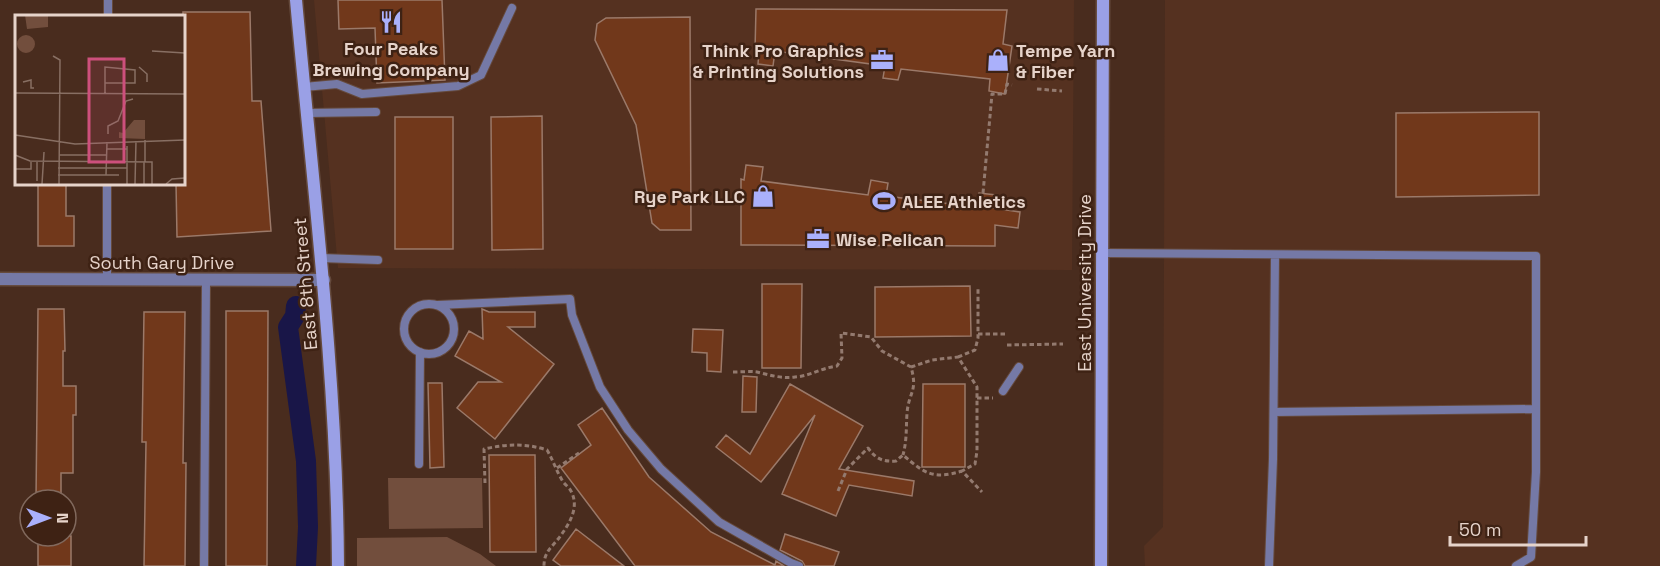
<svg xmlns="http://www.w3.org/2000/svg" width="1660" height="566" viewBox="0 0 1660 566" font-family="'Space Grotesk',sans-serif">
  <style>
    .built { fill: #553120 }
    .green { fill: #724e3d }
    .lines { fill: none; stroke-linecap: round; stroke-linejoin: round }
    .canal { stroke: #191648; stroke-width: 20 }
    .building { fill: #71381b; stroke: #9b7969; stroke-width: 1.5 }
    .lane-casing { stroke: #654a3d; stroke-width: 10 }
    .street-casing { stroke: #654a3d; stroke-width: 15 }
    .secondary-casing { stroke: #654a3d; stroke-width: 15 }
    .path { stroke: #937a6f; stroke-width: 3; stroke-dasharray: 4.5 3; stroke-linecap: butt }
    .lane { stroke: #7579a6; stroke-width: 8 }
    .street { stroke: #7579a6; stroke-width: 12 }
    .secondary { stroke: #9aa0e6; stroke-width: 12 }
    .labels { text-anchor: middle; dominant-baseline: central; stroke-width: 5; stroke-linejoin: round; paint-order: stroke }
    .poi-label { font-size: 18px; font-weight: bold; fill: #e6d3ca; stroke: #3e2214; text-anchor: start }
    .street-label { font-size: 18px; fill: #e6d3ca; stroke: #3e2214 }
    .inset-road { fill: none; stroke: #886f63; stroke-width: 1.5 }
    .view { fill: #cd507c; fill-opacity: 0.15; stroke: #cd507c; stroke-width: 3 }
    .inset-edge { fill: none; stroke: #e6d3ca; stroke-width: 3 }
  </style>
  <rect width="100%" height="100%" fill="#492c1e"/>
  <path class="built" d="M314,0H1074L1072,270L338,268Z
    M1165,0H1660V566H1145L1144,546L1163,527Z"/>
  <path class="green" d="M388,478H482L483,528L389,529Z
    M447,537L480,554L496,566H357V538Z"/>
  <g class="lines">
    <path class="canal" d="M296,306L295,316L288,327L306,461L308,527L306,566"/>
  </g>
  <path class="building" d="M338,0H442L445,80L377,83L375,28L339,29Z
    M756,9L1007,10L1003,44L1012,46L1005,94L989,91L990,79L901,69L898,80L883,78L885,66L775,51L773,66L758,64L759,51L755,50Z
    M183,12H250L252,101H261L271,231L177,237L176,183H183Z
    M690,17L691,230H660L652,223L636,125L595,40L597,24L606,18Z
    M1539,112V195L1396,197V113Z
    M542,116L543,249L492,250L491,117Z
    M395,117H453V249H395Z
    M746,165L763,167L761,181L868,195L871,180L888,183L886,196L976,207L979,193L996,195L993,208L1020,212L1018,228L995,225V246L741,245V179L744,180Z
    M38,183H66V216H74V246H38Z
    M762,284H802L801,368H762Z
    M970,286L971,336L875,337V287Z
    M38,309H64L65,351H63V386H76V415H73V473H61V500H36Z
    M482,309L489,312H535V327H508L554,364L495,439L457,408L478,382H501L455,356L469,331L483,339Z
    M226,311H268L267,566H226Z
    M144,312H185L183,463H186L185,566H144L146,442H142Z
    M693,329L723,330L721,372L707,371V353L692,352Z
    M743,376L757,377L756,412H742Z
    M428,383H442L444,467L430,468Z
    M790,384L863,426L839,469L914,481L912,496L849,485L836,516L782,494L815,415L761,482L716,447L726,435L750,454Z
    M923,384H965V467H922Z
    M602,408L649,477L711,532L775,565L776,561L784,566H635L561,468L591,445L578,425Z
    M489,455H535L536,552H490Z
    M576,529L624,566H561L553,560Z
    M785,534L839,552L834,566H805L802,561L780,550Z
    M38,536H71V566H38Z"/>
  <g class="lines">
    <g class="lane-casing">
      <path id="lane" d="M108,16V0
        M304,87L337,84L362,94L458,86L481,75L512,8
        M306,113L376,112
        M1102,253L1536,256V472L1531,557L1516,566
        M321,258L378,260
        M107,280V183
        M404 329a25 25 0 1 1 50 0a25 25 0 1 1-50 0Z
        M438,305L570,299L572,315L600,387L628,430L661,469L719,522L791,563L799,566
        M1003,391L1019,367
        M1274,412L1536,409
        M419,464L420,352
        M204,566L206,280
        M1269,566L1273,459L1275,255"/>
    </g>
    <g class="street-casing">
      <path id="street" d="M0,279L324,280"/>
    </g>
    <g class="secondary-casing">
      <path id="secondary" d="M296,0C313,188 337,376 338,566
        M1101,566L1103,0"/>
    </g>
    <path class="path" d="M1037,89L1062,91
      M983,193L992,94H1005L1007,84L1012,85
      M978,334H1007
      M1007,345L1063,344
      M958,357L975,350L978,338V289
      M911,367L932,360L958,357L977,387V451L975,464L962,471
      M733,372C741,372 750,371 757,372C770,375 782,379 795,377C810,376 821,368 837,366L842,358L841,333L871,337L882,351L911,367C918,392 909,391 907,413C906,428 907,440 903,455
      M977,398H993
      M557,468L579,453
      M485,483L484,449C507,444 525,443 547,450C553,460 556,470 562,480C564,484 569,487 571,491C580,508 569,524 559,538C551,548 544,552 544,566
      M838,491L847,469L868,448C876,459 883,462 896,461L903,455C924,473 933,480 962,471L982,492"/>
    <use href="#lane" class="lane"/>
    <use href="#street" class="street"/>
    <use href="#secondary" class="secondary"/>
  </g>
  <defs>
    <g id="restaurant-bare" transform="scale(1.8)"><path d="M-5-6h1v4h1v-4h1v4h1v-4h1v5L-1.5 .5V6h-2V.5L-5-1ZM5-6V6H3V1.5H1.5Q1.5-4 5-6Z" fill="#aab0fb" stroke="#3e2214" stroke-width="2.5" paint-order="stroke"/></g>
    <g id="office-bare" transform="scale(1.8)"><path d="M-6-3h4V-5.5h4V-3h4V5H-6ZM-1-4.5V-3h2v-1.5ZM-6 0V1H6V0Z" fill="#aab0fb" stroke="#3e2214" stroke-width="2.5" paint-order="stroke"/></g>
    <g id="shop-bare" transform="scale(1.8)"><path d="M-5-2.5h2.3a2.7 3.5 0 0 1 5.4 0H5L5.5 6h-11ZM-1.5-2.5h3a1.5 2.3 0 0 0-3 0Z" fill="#aab0fb" stroke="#3e2214" stroke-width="2.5" paint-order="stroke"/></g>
    <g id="stadium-bare" transform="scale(1.8)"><path d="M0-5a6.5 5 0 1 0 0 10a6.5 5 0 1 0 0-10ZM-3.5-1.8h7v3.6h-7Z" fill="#aab0fb" stroke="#3e2214" stroke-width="2.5" paint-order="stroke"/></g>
  </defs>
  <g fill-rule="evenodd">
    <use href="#restaurant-bare" x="391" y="22"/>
    <use href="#office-bare" x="882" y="60"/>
    <use href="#shop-bare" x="998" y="60"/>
    <use href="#shop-bare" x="763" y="196"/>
    <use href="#stadium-bare" x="884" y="201"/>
    <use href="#office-bare" x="818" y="239"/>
  </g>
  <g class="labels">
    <g class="poi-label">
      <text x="391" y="48" text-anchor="middle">Four Peaks<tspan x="391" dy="21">Brewing Company</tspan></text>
      <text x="864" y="50" text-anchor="end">Think Pro Graphics<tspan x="864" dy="21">&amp; Printing Solutions</tspan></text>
      <text x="1016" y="50">Tempe Yarn<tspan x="1016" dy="21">&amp; Fiber</tspan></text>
      <text x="745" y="196" text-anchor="end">Rye Park LLC</text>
      <text x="902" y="201">ALEE Athletics</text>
      <text x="836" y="239">Wise Pelican</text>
    </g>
    <g class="street-label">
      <text x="162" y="262">South Gary Drive</text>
      <text transform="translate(1084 283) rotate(-90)">East University Drive</text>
      <text transform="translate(305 284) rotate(-95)">East 8th Street</text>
    </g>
  </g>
  <g transform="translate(15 15)">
    <rect width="170" height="170" fill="#492c1e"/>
    <path d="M10,0H33V12L12,14ZM2 29a9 9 0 1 1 18 0a9 9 0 1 1-18 0ZM119,105H130V124L104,123V117L108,118Z" fill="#724e3d"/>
    <path class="inset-road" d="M137,36L170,38M38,41L45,45L44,169M124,52L132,59V67M8,67L16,65V73H19M0,78L170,79M90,78V52L120,55V68H90M93,119V111L103,106L111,86L118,84M0,120L60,129L170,125M130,125V147M112,131V169M92,134H112M0,140L15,146L137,147V169M44,140H92M43,153H112M0,154H16V146M43,160H104M91,160L92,127M22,166V146M27,169L29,137M120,169L121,126M129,169V147M151,169L157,164L170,163"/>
    <path class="view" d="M74,44H109V147H74Z"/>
    <rect width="170" height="170" class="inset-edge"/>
  </g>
  <g transform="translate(48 518) rotate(90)"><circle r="28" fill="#3e2214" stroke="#81695d" stroke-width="1.5"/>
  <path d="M0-4.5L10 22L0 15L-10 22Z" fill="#aab0fb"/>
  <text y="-9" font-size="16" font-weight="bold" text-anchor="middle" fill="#e6d3ca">N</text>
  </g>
  <path d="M1450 536v9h136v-9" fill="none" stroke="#e6d3ca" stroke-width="3"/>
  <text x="1459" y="536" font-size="18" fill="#e6d3ca" stroke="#3e2214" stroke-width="4.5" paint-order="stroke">50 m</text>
</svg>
